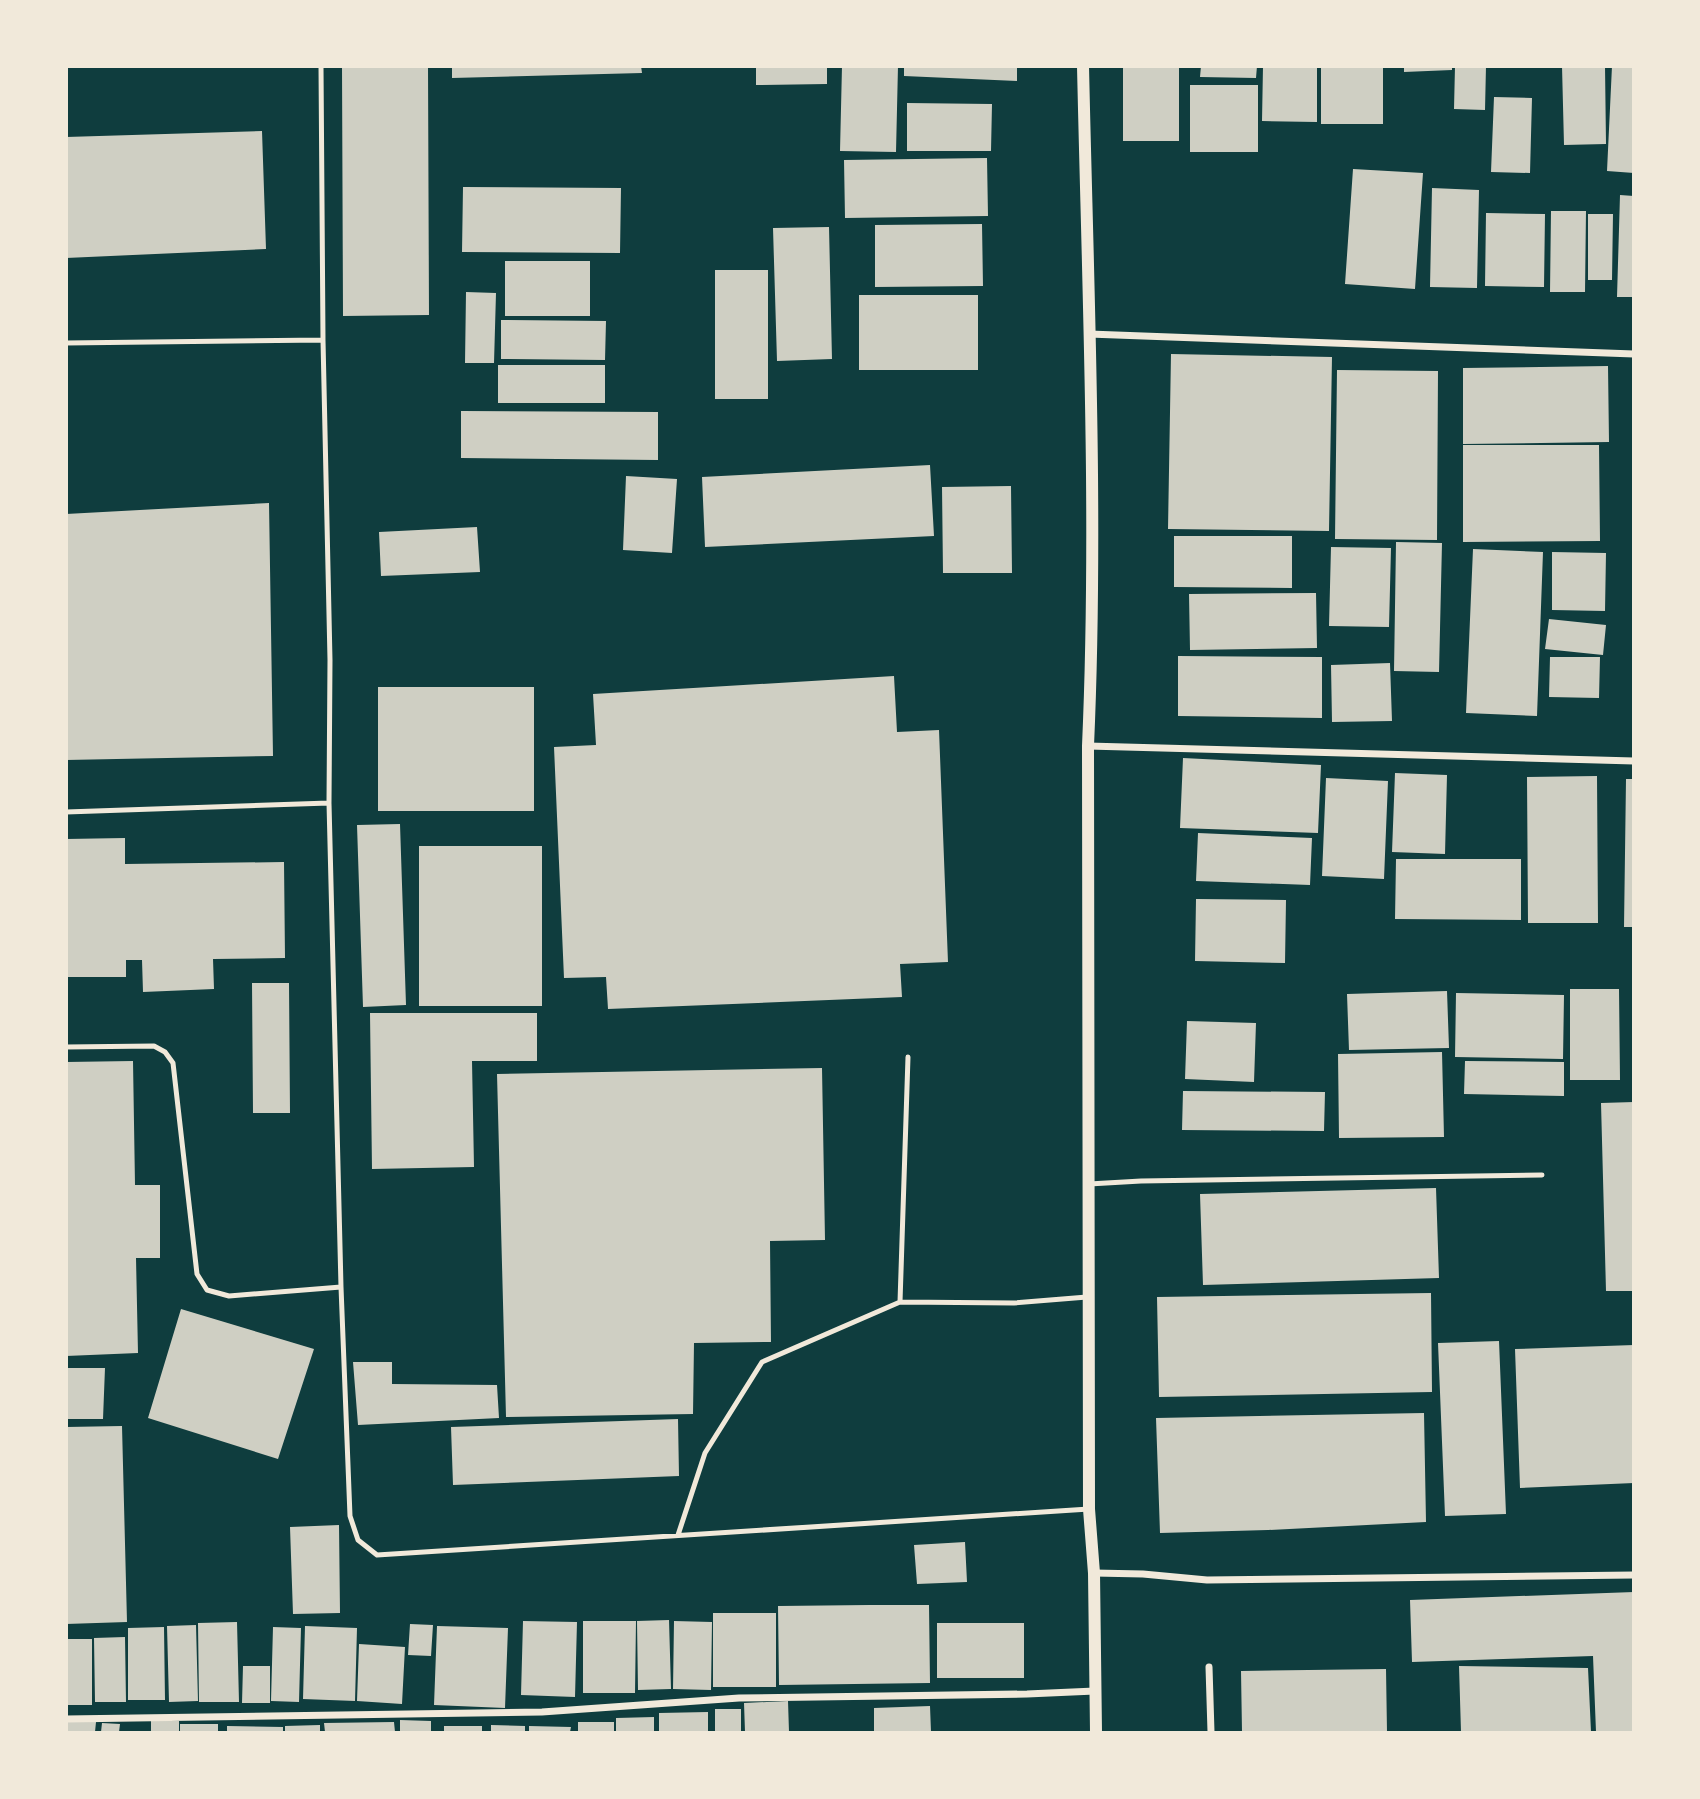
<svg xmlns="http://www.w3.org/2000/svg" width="1700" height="1799" viewBox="0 0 1700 1799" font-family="'Source Sans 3',sans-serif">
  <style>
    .building { fill: #cfcfc3 }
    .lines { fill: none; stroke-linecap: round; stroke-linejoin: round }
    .service { stroke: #f1e9da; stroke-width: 5 }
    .minor { stroke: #f1e9da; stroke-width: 7 }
    .tertiary { stroke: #f1e9da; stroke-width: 12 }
  </style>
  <rect width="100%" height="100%" fill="#0f3d3e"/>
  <path class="building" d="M342,66H428L429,315L343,316Z
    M452,66H641L642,73L452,78Z
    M756,66H827V84L756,85Z
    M842,66H898L896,152L840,151Z
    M904,66H1017V81L904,76Z
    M1123,66H1179V141H1123Z
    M1201,66H1257L1256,78L1200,77Z
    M1263,66H1317V122L1262,121Z
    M1321,66H1383V124H1321Z
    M1404,66H1452V70L1404,72Z
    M1455,66H1486L1485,110L1454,109Z
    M1562,66H1605L1606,144L1564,145Z
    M1612,66H1634V173L1607,171Z
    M1190,85H1258V152H1190Z
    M1494,97L1532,98L1530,173L1491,172Z
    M907,103L992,104L991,151H907Z
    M262,131L266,249L66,258V137Z
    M987,158L988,216L845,218L844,160Z
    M1353,169L1423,173L1415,289L1345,284Z
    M463,187L621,188L620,253L462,252Z
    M1432,188L1479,190L1477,288L1430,287Z
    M1620,195L1634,196V297H1617Z
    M1551,211H1586L1585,292H1550Z
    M1486,213L1545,214L1544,287L1485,286Z
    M1588,214H1613L1612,280H1588Z
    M982,224L983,286L875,287V225Z
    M829,227L832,359L777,361L773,228Z
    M505,261H590V316H505Z
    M715,270H768V399H715Z
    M466,292L496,293L494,363H465Z
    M859,295H978V370H859Z
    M501,320L606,321L605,360L501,359Z
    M1171,354L1332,357L1329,531L1168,529Z
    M498,365H605V403H498Z
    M1608,366L1609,442L1463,444V368Z
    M1337,370L1438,371L1437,540L1335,539Z
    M461,411L658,412V460L461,458Z
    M1463,445H1599L1600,541L1463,542Z
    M930,465L934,536L705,547L702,477Z
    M626,476L677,479L672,553L623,550Z
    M1011,486L1012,573H943L942,487Z
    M269,503L273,756L66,760V514Z
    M477,527L480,572L381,576L379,532Z
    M1174,536H1292V588L1174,587Z
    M1396,542L1442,543L1439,672L1394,671Z
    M1331,547L1391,548L1389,627L1329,626Z
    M1473,549L1543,552L1537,716L1466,713Z
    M1552,552L1606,553L1605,611L1552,610Z
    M1316,593L1317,648L1190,650L1189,594Z
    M1549,619L1606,625L1603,655L1545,649Z
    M1178,656L1322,657V718L1178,716Z
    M1550,657H1600L1599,698L1549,697Z
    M1390,663L1392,721L1332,722L1331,665Z
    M894,676L897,732L939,730L948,962L900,964L902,997L608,1009L606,977L564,978L554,747L596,745L593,694Z
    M378,687H534V811H378Z
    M1183,758L1321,765L1318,833L1180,828Z
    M1395,773L1447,775L1445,854L1392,852Z
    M1597,776L1598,923H1528L1527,777Z
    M1326,778L1388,781L1384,879L1322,876Z
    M1626,779H1634V927H1624Z
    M400,824L406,1005L363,1007L357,825Z
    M1198,833L1312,838L1310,885L1196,881Z
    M125,838V864L284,862L285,958L213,959L214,989L143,992L142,960H126V977H66V839Z
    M419,846H542V1006H419Z
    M1396,859H1521V920L1395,919Z
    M1196,899L1286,900L1285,963L1195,961Z
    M252,983H289L290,1113H253Z
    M1570,989H1619L1620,1080H1570Z
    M1447,991L1449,1048L1349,1050L1347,994Z
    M1456,993L1564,995L1563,1059L1455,1057Z
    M370,1013H537V1061H472L474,1167L372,1169Z
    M1187,1021L1256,1023L1254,1082L1185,1079Z
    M1442,1052L1444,1137L1339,1138L1338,1054Z
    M133,1061L135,1185H160V1258H136L138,1353L66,1356V1062Z
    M1465,1061L1564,1062V1096L1464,1094Z
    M822,1068L825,1240L770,1241L771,1342L694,1343L693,1414L506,1417L497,1074Z
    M1183,1091L1325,1092L1324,1131L1182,1130Z
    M1634,1102V1291H1606L1601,1103Z
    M1436,1188L1439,1278L1203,1285L1200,1194Z
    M1431,1293L1432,1392L1159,1397L1157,1297Z
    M181,1309L314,1349L278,1459L148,1418Z
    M1499,1341L1506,1514L1445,1516L1438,1343Z
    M1634,1345V1483L1520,1488L1515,1349Z
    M353,1362H392V1384L497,1385L499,1418L358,1425Z
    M66,1368H105L103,1419H66Z
    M1424,1413L1426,1522L1268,1530L1160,1533L1156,1418Z
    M678,1419L679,1476L453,1485L451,1427Z
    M122,1426L127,1622L66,1624V1427Z
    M339,1525L340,1613L293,1614L290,1527Z
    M965,1542L967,1582L917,1584L914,1545Z
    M1634,1592V1732H1596L1593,1656L1412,1662L1410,1600Z
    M869,1605H929L930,1683L779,1685L778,1606Z
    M713,1613H776V1687H713Z
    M669,1620L671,1689L638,1690L637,1621Z
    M523,1621L577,1622L575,1697L521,1695Z
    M583,1621H636L635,1693H583Z
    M674,1621L712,1622L711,1690L673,1689Z
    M237,1622L239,1702H199L198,1623Z
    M937,1623H1024V1678H937Z
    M410,1624L433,1625L431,1656L408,1655Z
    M196,1625L198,1701L169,1702L167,1626Z
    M305,1626L357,1628L355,1701L303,1699Z
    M437,1626L508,1628L505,1708L434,1705Z
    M164,1627L165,1700H128V1628Z
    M273,1627L301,1628L299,1702L271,1701Z
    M125,1637L126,1702H95L94,1638Z
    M66,1639H92V1705H66Z
    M359,1644L405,1647L402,1704L357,1701Z
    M243,1666H270V1703H242Z
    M1459,1666L1588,1668L1591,1732H1461Z
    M1386,1669L1387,1732H1242L1241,1671Z
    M788,1701L789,1732H745L744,1703Z
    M930,1706L931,1732H874V1708Z
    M715,1709H741V1732H715Z
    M708,1712V1732H659V1713Z
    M654,1717V1732H616V1718Z
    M66,1720L96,1722L95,1732H66Z
    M400,1720L431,1721V1732H400Z
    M151,1721H179V1732H151Z
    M394,1722L395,1732H325L324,1723Z
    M578,1722H614V1732H578Z
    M102,1723L120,1724L119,1732H101Z
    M180,1724H218V1732H180Z
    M320,1725V1732H285V1726Z
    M491,1725L525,1726V1732H491Z
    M227,1726L283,1727V1732H227Z
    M444,1726H482V1732H444Z
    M529,1726L571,1727L570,1732H529Z"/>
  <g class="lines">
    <path class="service" d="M321,66L323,340L330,660L329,803L341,1287L350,1516L358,1540L377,1555L1089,1509
      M66,343L323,340
      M66,812L329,803
      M66,1047L154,1046L165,1052L173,1063L197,1274L207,1290L229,1296L341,1287
      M1089,1184L1141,1181L1542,1175
      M900,1302L908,1057
      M678,1535L705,1453L762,1362L900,1302L1014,1303L1087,1297"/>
    <path class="minor" d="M1089,334L1634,354
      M1088,746L1634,761
      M1094,1573L1143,1574L1207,1580L1634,1575
      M1209,1667L1211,1732
      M66,1719L542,1712L739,1698L1027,1694L1095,1691"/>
    <path class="tertiary" d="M1083,66C1088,293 1098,520 1088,746L1089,1509L1094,1573L1096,1732"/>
  </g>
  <rect width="1700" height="1799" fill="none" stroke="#f1e9da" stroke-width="136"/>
</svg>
